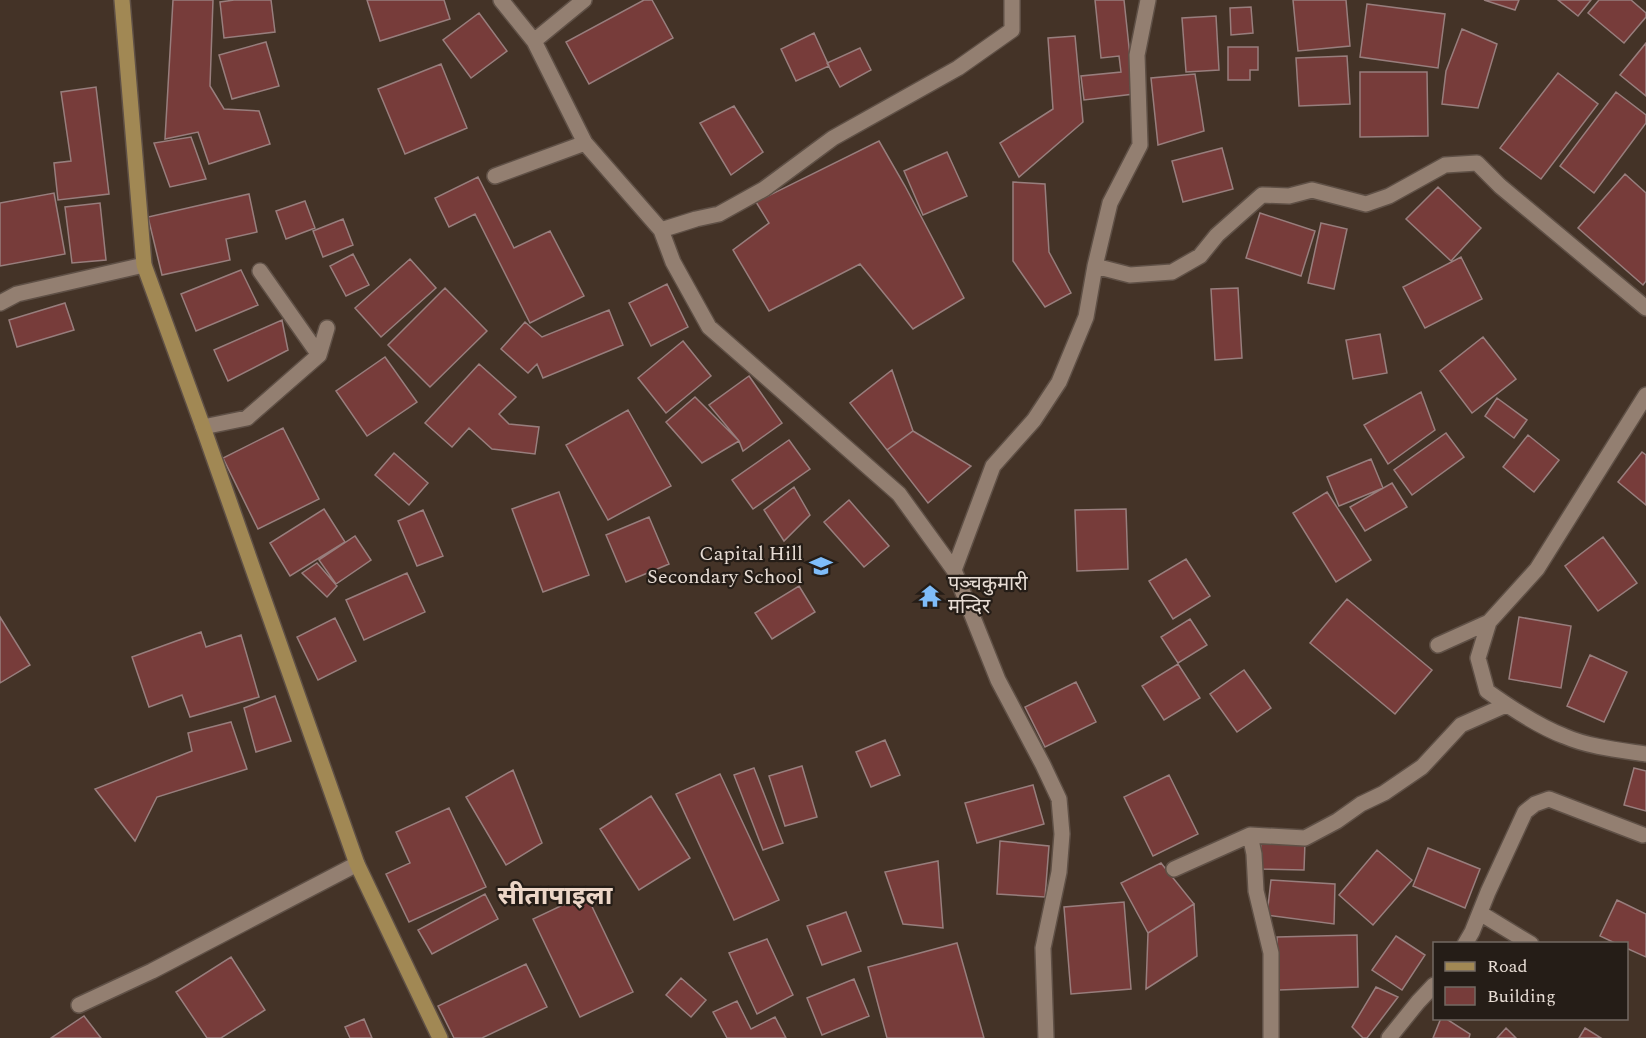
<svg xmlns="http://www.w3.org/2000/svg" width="1646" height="1038" viewBox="0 0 1646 1038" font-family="Spectral,'Noto Sans Devanagari',serif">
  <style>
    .building { fill: #773c3a; stroke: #987e7d; stroke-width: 1.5 }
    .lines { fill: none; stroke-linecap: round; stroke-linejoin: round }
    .street-casing { stroke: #5f5046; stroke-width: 18 }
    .secondary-casing { stroke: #5f5046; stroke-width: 18 }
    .street { stroke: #937f71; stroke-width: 15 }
    .secondary { stroke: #a18854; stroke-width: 15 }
    .labels { text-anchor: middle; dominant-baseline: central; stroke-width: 4.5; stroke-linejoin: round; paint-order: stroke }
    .poi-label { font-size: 20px; fill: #e7dcd4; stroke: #251d17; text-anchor: end }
    .district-label { font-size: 26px; font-weight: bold; fill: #ecd6c7; stroke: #251d17 }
  </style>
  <rect width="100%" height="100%" fill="#443327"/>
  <path class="building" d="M173,0H213L210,86L224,109L259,111L270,144L209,164L198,132L165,139Z
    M234,0H271L275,32L224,38L220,2Z
    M367,0H444L450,19L380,41Z
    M644,0H652L673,38L589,84L566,42Z
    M1095,0H1124L1134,94L1084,100L1081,76L1121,72L1119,56L1101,58Z
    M1293,0H1346L1350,46L1298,51Z
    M1484,0H1519L1515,10Z
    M1558,0H1591L1578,16Z
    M1599,0H1631L1646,13V17L1624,43L1588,13Z
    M1367,4L1445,14L1438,68L1360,57Z
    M1251,7L1253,33L1231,35L1230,8Z
    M479,13L507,51L471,78L443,40Z
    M1216,16L1219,70L1186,72L1182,18Z
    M1462,29L1497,44L1478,108L1442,104L1446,71Z
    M814,33L829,66L796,81L781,49Z
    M1075,36L1083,122L1019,177L1000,143L1053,109L1048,38Z
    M266,42L279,86L232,99L219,55Z
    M1646,43V96L1620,75Z
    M1228,47H1258V70H1250V80H1228Z
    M860,48L871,70L840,87L827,63Z
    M1347,56L1350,104L1299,106L1296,58Z
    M441,64L467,128L405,154L378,89Z
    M1360,72H1427L1428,136L1360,137Z
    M1558,73L1598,104L1541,179L1500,148Z
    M1195,74L1204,131L1158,145L1151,78Z
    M96,87L109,194L58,200L54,163L71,161L61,92Z
    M1616,92L1646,115V123L1594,193L1560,166Z
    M734,106L763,152L731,175L700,123Z
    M191,137L206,179L170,187L154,143Z
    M879,141L905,186L964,298L913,329L860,264L769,311L733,250L769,223L756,202Z
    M1222,148L1233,189L1183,202L1172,161Z
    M947,152L967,196L923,215L904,171Z
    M1625,174L1646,193V281L1643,285L1578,228Z
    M478,177L514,248L550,231L584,296L530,323L475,214L449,227L435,198Z
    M1013,182L1045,184L1049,252L1071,293L1045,307L1013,261Z
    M1438,187L1481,228L1451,261L1406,219Z
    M54,193L65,254L0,266V203Z
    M249,194L257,232L226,239L230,260L162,275L148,217Z
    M305,201L315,228L286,239L276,211Z
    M100,203L106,260L72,263L65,207Z
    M1260,213L1315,231L1301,276L1246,258Z
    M343,219L353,245L323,257L313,231Z
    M1321,223L1347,229L1334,289L1308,283Z
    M353,254L369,285L346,296L330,266Z
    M1461,257L1482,299L1425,328L1403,287Z
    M410,259L436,288L381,337L355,308Z
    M241,270L258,305L196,331L181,294Z
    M667,284L688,327L651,346L629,303Z
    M445,288L487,331L430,387L388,345Z
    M1238,288L1242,358L1215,360L1211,289Z
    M65,303L74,330L17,347L9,320Z
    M609,310L623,345L543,378L537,364L528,373L501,349L525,322L542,337Z
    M282,320L288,350L228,381L214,350Z
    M1380,334L1387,373L1353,379L1346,340Z
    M1483,337L1516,379L1472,413L1440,371Z
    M683,341L711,376L666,413L638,378Z
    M385,357L417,402L367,436L336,391Z
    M479,364L516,397L499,414L509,424L539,427L535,454L492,449L469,428L452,447L425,423Z
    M892,370L913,431L887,450L850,403Z
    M749,376L782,423L743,451L739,441L709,405Z
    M1421,392L1435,430L1388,464L1364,425Z
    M695,397L739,441L702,463L666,422Z
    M1497,398L1527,420L1514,438L1485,416Z
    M628,410L671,486L608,520L566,445Z
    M283,428L319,499L258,529L223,458Z
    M913,431L971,466L928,503L887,450Z
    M1446,433L1464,457L1412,495L1394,470Z
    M1528,435L1559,460L1534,492L1503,467Z
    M789,440L810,469L753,509L732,480Z
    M1642,452L1646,455V505L1618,482Z
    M394,453L428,483L409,505L375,475Z
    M1371,459L1383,488L1339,506L1327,477Z
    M1392,483L1407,507L1365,531L1350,507Z
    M794,487L810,515L784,541L764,510Z
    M559,492L589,575L543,592L512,509Z
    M1327,492L1371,560L1336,582L1293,513Z
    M849,500L889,546L864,567L824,522Z
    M324,509L345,542L290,576L270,543Z
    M1126,509L1128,569L1077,571L1075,510Z
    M423,510L443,556L417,566L398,521Z
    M649,517L669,564L626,582L606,535Z
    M355,536L371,560L336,584L319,560Z
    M1603,537L1637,583L1598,611L1565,566Z
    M1186,559L1210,596L1173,619L1149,581Z
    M317,563L337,586L327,597L302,573Z
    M407,573L425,612L364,640L346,600Z
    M799,586L815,612L772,639L755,613Z
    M1347,599L1432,670L1395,714L1310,643Z
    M0,617L30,665L0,683Z
    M1519,617L1571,626L1561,688L1509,679Z
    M335,618L356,661L318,680L297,637Z
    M1190,619L1207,645L1178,663L1161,637Z
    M201,632L206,647L241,635L259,697L190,717L182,695L149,707L132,657Z
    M1590,655L1627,672L1604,722L1567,706Z
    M1178,664L1200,698L1164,720L1142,686Z
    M1244,670L1271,708L1237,732L1210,694Z
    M1076,682L1096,722L1045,747L1025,707Z
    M275,696L291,741L256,752L244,708Z
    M231,722L247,769L157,797L135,841L95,789L192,751L188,733Z
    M885,740L900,775L871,787L856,752Z
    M802,766L817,817L785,826L769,776Z
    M754,768L783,843L763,850L734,775Z
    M1634,768L1646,771V811L1624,805Z
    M513,770L542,843L506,865L466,797Z
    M720,774L779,900L734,920L676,794Z
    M1169,775L1198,834L1153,856L1124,797Z
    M1033,785L1044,824L977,843L965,803Z
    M651,796L690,858L639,890L600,829Z
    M449,808L486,887L409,922L386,874L410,863L396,832Z
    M1261,840L1305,842L1304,870L1260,869Z
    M1000,841L1049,846L1045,897L997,894Z
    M1428,848L1480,869L1465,908L1413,886Z
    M1377,850L1412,880L1373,925L1339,895Z
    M938,861L943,928L903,924L885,872Z
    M1161,863L1194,904L1148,933L1121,883Z
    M1271,880L1335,884L1334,924L1267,915Z
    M485,894L498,919L432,954L418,930Z
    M586,894L633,992L580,1017L533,919Z
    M1617,900L1646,914V957L1626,948V944H1617L1600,936Z
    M1124,902L1131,989L1071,994L1064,907Z
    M1194,904L1197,956L1146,989L1148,933Z
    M846,912L861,951L822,965L807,926Z
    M1357,935L1358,987L1279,990L1277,937Z
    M1396,936L1425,955L1402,990L1372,970Z
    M767,939L793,995L757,1014L729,953Z
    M957,943L984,1038H887L868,967Z
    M231,957L265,1010L221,1038H207L176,992Z
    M526,964L547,1007L482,1038H454L438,1006Z
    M681,978L706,1000L691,1017L666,995Z
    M854,979L869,1016L822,1035L807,998Z
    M1376,987L1398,997L1367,1038H1363L1352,1027Z
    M737,1001L751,1029L775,1017L786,1038H727L713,1012Z
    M84,1016L101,1038H51Z
    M1441,1018H1445L1470,1034L1469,1038H1433Z
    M364,1019L372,1038H350L345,1027Z
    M1506,1028L1516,1038H1497Z
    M1585,1028L1601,1038H1579Z"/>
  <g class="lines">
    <g class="street-casing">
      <path id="street" d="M501,0L534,41L585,143L661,230L673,262L709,327L899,494L954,570L998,680L1043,765L1059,799L1062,834L1059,872L1043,948L1046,1038
        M534,41L584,0
        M495,176L585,143
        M661,230L696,219L719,214L764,189L833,138L958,68L1012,30V0
        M1095,266L1130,275L1172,272L1200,256L1217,235L1262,195L1289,196L1312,190L1366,204L1389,196L1445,165L1477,163L1500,186L1646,308
        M260,271L319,355
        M0,303L17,294L144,265
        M203,427L247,418L319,355L327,328
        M954,570L993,466L1034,420L1059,382L1086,317L1095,266L1110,203L1140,145L1137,55L1148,0
        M1489,622L1478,658L1487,691C1508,706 1540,727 1564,736C1589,747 1619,750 1646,754
        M1438,645L1489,622L1537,569L1646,395
        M1480,913L1531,944
        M1465,944L1472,932L1488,892L1525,812L1535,804L1549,799L1643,835
        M79,1005L152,971L357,864
        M1271,1038V953L1256,891L1254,854L1250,835L1174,869L1250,835L1305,838L1337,821L1361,804L1384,793L1422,767L1461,725L1506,705
        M1389,1038L1418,1002L1434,985"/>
    </g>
    <g class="secondary-casing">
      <path id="secondary" d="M122,0L144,265L203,427L357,864L440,1038"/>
    </g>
    <use href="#street" class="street"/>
    <use href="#secondary" class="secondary"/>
  </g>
  <defs>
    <g id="school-bare" transform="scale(1.8)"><path d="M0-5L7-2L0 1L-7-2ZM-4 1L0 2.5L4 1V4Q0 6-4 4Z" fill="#7fbdfa" stroke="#251d17" stroke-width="2.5" paint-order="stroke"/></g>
    <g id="temple-bare" transform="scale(1.8)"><path d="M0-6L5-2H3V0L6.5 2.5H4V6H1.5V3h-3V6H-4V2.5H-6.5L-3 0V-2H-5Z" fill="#7fbdfa" stroke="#251d17" stroke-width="2.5" paint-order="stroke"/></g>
  </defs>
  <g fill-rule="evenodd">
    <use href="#school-bare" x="821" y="566"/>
    <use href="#temple-bare" x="930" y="596"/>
  </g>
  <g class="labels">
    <g class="poi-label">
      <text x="803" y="554">Capital Hill<tspan x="803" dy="23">Secondary School</tspan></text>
      <text x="948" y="584" text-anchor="start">पञ्चकुमारी<tspan x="948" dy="23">मन्दिर</tspan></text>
    </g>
    <g class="district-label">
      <text x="555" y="896">सीतापाइला</text>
    </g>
  </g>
  <rect x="1433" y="942" width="195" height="78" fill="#251d17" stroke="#736963" stroke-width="1.5"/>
  <rect x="1445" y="962" width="30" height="9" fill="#a18854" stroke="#736963" stroke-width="1.5"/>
  <text x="1487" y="972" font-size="18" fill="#e7dcd4">Road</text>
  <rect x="1445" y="987" width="30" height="18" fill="#773c3a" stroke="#736963" stroke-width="1.5"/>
  <text x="1487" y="1002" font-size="18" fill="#e7dcd4">Building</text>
</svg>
